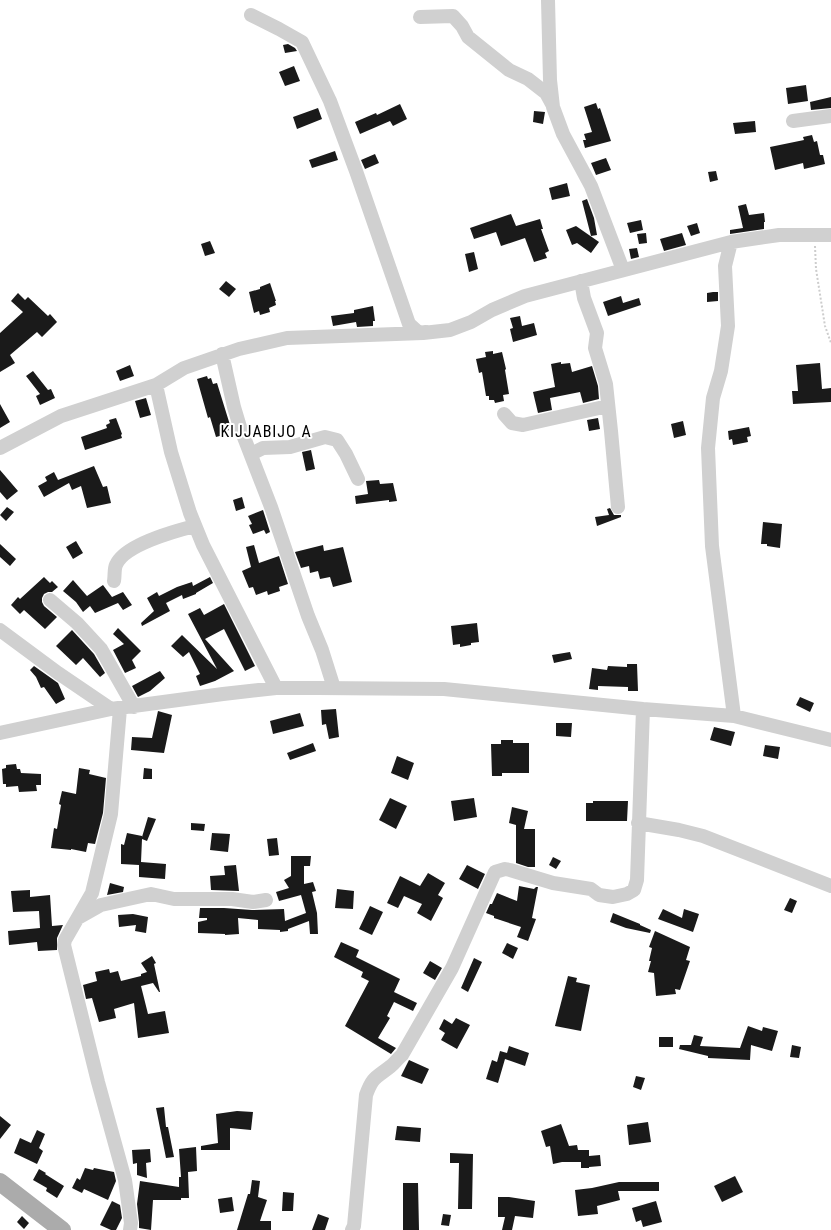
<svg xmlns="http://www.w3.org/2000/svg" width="831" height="1230" viewBox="0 0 831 1230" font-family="'Roboto Condensed',sans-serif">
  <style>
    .building { fill: #1a1a1a }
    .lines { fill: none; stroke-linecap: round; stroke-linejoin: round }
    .path { stroke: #cdcdcd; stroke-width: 2; stroke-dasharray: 2 2; stroke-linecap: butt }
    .minor { stroke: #d0d0d0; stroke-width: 14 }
    .major { stroke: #ababab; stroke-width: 18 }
    .labels { text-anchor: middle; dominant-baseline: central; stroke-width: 4; stroke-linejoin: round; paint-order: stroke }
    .quarter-label { font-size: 16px; letter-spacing: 1px; fill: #000; stroke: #fff }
  </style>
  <rect width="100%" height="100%" fill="#fff"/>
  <path class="building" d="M288,44L295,48L297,51L285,53L283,45Z
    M294,66L300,81L285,86L279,72Z
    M806,85L808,101L788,104L786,88Z
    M831,97V108L811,110L810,102Z
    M596,103L598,109L600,108L611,141L585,148L583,140H586L584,134L592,132L584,107Z
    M400,104L407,119L393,126L390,121L360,134L355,122L376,113L377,115Z
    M318,108L322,119L297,129L293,117Z
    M534,111L545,112L543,124L533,122Z
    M755,121L756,132L735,134L733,123Z
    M812,135L814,142L817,141L820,155H823L825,164L804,169L803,163L775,170L770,147L804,140L803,137Z
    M335,151L338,160L312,168L309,160Z
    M375,154L379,163L365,169L361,160Z
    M606,158L611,170L596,175L591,163Z
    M716,171L718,180L710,182L708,172Z
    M567,183L570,196L552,200L549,188Z
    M587,199L594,218L597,235L591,236L582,201Z
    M746,204L749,215L764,213L765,222H764V229L730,234V230L743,228L738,206Z
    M511,214L516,226L540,219L543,229H541L549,251L545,253L547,258L534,262L525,238L501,246L496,232L474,239L470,228Z
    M641,220L643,230L630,233L627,223Z
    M697,223L700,233L691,236L687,226Z
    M576,226L599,242L591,253L577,243L572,245L566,230Z
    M646,233L647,243L639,244L637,234Z
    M682,233L686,245L664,251L660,239Z
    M210,241L215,253L205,256L201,244Z
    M637,248L639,257L631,259L629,249Z
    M474,252L478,269L469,272L465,254Z
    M226,281L236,289L229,297L219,289Z
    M270,283L276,301H275L276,305L269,308L270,312L260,315L259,311L254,313L249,292L260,289V287Z
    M713,292H718V301L707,302V293Z
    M18,293L25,300L28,297L48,316L50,314L57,322L42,337L37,332L10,355L15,363L0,372V333L23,312L11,301Z
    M621,296L623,303L639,298L641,305L608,316L603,302Z
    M373,306L375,321H373V326L357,327L356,322L333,326L331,316L354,313V310Z
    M520,316L522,326L534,323L537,335L513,342L510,329L513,328L510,318Z
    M493,351V354L502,352L506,369L505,370L509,394L503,395L504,401L495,403L494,400H489V396H486L482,372L479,373L476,359L486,357L485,352Z
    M561,362V364L570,363L572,372L592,366L598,386L599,399L583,403L580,392L550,398L552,410L538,413L533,392L555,387L551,364Z
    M820,363L822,389L831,388V402L793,404L792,391H798L796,365Z
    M130,365L134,376L120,381L116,371Z
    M33,371L48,390L51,389L55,398L40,405L36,396L40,394L26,376Z
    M207,376L208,379L211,378L213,384L217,383L230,425L227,426L229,430L226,431L227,434L216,437L210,417L208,418L197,379Z
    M146,398L151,415L140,418L135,401Z
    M0,404L10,422L0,428Z
    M116,418L122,434L121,435L122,438L85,450L81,437L107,428L106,425L110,423L109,420Z
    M598,418L600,429L589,431L587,420Z
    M683,421L686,435L674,438L671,424Z
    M749,427L751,436L747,437L748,442L733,445L732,439L729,440L728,431Z
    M311,450L315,469L306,471L302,452Z
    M94,466L103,487L107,486L111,503L87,508L81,486L72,490L69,483L44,497L38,486L47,481L45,477L54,472L58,480Z
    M0,470L18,491L7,500L0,492Z
    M379,480L380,484L393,483L397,501L389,502V500L356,504L355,496L368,494L366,481Z
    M242,497L245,508L236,511L233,500Z
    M7,507L14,512L6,521L0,515Z
    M610,508L614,515H621V517L597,526L595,517L609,515L607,509Z
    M263,510L270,532L266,534L264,530L253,534L249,525L252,524L248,516Z
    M763,522L782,524L780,548L767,546V544H761Z
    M76,541L83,553L73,559L66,547Z
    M0,544L16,559L10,566L0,557Z
    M254,545L259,563L279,556L288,584L279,587L280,591L268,595L267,591L256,595L253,587L249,588L242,571L251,567L246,547Z
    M323,545L324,551L343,547L352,582L333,587L330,577L320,579L318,571L310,573L309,566L301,568L295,552Z
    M44,577L50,583L52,581L58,587L52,592H48L44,594L42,598V602L44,606L57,617L45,629L24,610L20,614L11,605L18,597L20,599Z
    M210,577L213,583L196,593V594L183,599L182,595L166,603L170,611L142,626L141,623L154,611L147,598L157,592L159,596L177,587L192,582L193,586Z
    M73,580L87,596L103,585L112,597L123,592L132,605L123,610L118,603L95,613L90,606L83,612L76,602L63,591Z
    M224,604L255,666L245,671L224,629L205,639L234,671L215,681L200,686L196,676L200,674L189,652L183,657L171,646L182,635L217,669L188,614L200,608L204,615Z
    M477,623L479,642L471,643V645L460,647V644L453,645L451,626Z
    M118,628L141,651L132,660L136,668L125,673L113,650L124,644L113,634Z
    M72,630L94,654L105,673L100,677L83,658L76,665L56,646Z
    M570,652L572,659L554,663L552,655Z
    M627,664H637L638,691H628V687L598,686V690L589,689L592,668L607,670L608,666L627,667Z
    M34,666L58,683L65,699L56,704L44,687L41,688L36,677L30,670Z
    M160,671L165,678L150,691L138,697L132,686Z
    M800,697L814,703L810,712L796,705Z
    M336,709L339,737L329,739L326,724L322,725L321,710Z
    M158,711L172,715L164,753L131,750L132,737L152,738Z
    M300,713L304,726L273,734L270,721Z
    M556,723H572L571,737L556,736Z
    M714,727L735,732L731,746L710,740Z
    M501,740H513V743H529V773H502V776H492L491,744H501Z
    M313,743L316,751L290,760L287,753Z
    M765,745L780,747L778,759L763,756Z
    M397,756L414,763L408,780L391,773Z
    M16,764L17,769H20L21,773L41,774V785H36L37,791L19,792L18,786L6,787V784H3L2,769L6,768V765Z
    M79,768L90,770L89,774L106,778L103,813L95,844L88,843L86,852L71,849V850L51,848L54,828L57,829L61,805L59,804L62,791L76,794Z
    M144,768L152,769V779H143Z
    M390,798L407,806L396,829L379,820Z
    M474,798L477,817L454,821L451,801Z
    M593,801H628L627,821H586V803H593Z
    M512,807L528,811L524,829H535V867H528L516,863V825L509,823Z
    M148,817L156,819L147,841L142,839L141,862L166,864L165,879L139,877V865L121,864V844L124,845L127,833L142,836V837Z
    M191,823L205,824L204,831L191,830Z
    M212,833L230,834L228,852L210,850Z
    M277,838L279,855L269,856L267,839Z
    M291,856H311L310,866H304V884L313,882L316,891L312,892L317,913L318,934H310L309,921L288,929V931L280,932V930L258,929V920L238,918L239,934L225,935V934L198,933V922L207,920V918H199L200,908H224L252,910L284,909L285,921L306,913L301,895L279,901L276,892L289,888L284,880L291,876Z
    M553,857L561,861L556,869L549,865Z
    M236,865L239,891L211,890L210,876L225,875L224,866Z
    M467,865L485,874L478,889L459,879Z
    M428,873L445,883L438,895L443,898L431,921L417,913L422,904L404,896L398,908L387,903L400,876L420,886Z
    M110,883L124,887L123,892L107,895Z
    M519,886L534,889L536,887H538L532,918L536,919L528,941L517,937L521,927L494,918V916L486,913L490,904H492L497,893L517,901Z
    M337,889L354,891L353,909L335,908Z
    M30,890V897L50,895L52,926L63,925L57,938V950L38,951L37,942L9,945L8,931L40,928L39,911L13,912L11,891Z
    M790,898L797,901L792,913L784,910Z
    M370,906L383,912L372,935L359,929Z
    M663,909L682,918L684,909L699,914L693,932L658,919Z
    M613,913L640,924V925L651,930L650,933L626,928L610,922Z
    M133,914L148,917L146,933L135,931L136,925L119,927L118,915Z
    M655,931L690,947L686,960L690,961L680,990L675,989L676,994L656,996L654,973L648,972L651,961H649L652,948L649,947Z
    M341,942L350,946V947V946L359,950L356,957L400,979L394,992L417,1003L413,1011L394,1002L387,1016L390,1018L378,1038L396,1048L391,1054L345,1026L369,981L361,977L363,972L334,957Z
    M507,943L518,948L513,959L502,953Z
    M152,956L156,963L154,964L160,992H159L153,983L141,986L148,1014L165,1011L169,1033L138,1038L134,1003L114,1009L116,1018L99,1022L92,998L86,999L83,985L97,981L95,972L109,969L110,973L118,971L121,981L141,976V974L147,972L141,963Z
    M474,958L482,962L468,992L461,988Z
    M430,961L442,968L435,980L423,973Z
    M568,976L577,978L576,982L590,985L581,1031L555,1026Z
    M456,1018L470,1025L457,1049L441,1040L445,1033L439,1029L444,1019L452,1024Z
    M748,1026L762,1031L763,1027L778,1031L772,1051L751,1045L750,1060L708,1058V1056L679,1049L680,1045H691L694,1035L703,1037L700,1046L740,1048Z
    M659,1037H673V1047H659Z
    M792,1045L801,1047L799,1058L790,1057Z
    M509,1046L529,1053L525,1066L505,1059L498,1083L486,1079L492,1060L497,1062L500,1051L507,1053Z
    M409,1060L429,1069L422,1084L401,1076Z
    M636,1076L645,1078L641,1090L633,1087Z
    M164,1107L166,1127H168L174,1157L166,1158L156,1108Z
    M237,1111L253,1112L251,1130L230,1128V1150H201V1146L218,1143L216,1114Z
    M0,1116L11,1125L0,1139Z
    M648,1122L651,1142L629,1145L627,1125Z
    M561,1124L569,1146L577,1145L578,1150H589V1156L600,1155L601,1166L589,1167V1168H581V1162H562L553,1164L550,1146L546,1147L541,1131Z
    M397,1126L421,1128L420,1142L395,1140Z
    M37,1130L45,1134L39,1148L43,1151L37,1164L14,1153L20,1138L31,1143Z
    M196,1147L197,1171L188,1172L189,1198H181V1200H153L151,1230L139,1228V1222L137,1204L140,1181L179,1187V1177H181L179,1149Z
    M150,1149L151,1162L146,1163L147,1178L137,1175V1163L133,1164L132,1150Z
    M450,1153L473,1154L472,1209H458L459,1163H450Z
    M85,1168L93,1170L94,1168L114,1172L116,1181L108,1200L84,1189L82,1193L72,1188L77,1178L80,1180Z
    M39,1169L46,1173L45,1174L64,1186L57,1198L46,1191L47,1188L33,1180Z
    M735,1176L743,1192L722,1202L714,1186Z
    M252,1180L260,1181L258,1197L267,1200L260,1221H271V1230H237L248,1194H250Z
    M619,1182H659V1191H618L620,1200L597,1206L598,1214L578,1216L575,1190L592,1188Z
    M403,1183H418L419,1230H403Z
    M283,1192L294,1193L293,1211H282Z
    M232,1197L234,1211L220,1213L218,1199Z
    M498,1197H509L535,1201L533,1218L515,1216L512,1230H502L505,1217H498Z
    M112,1201L120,1205L122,1218L116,1230H111L100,1225Z
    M656,1201L662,1222L643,1227L641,1220L636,1222L632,1208Z
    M318,1214L329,1218L325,1230H312Z
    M443,1214L451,1215L449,1226L441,1225Z
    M22,1216L29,1223L24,1229L17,1222Z"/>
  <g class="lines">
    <path class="path" d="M815,246L816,269L825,326L831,343"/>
    <path class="minor" d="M548,0L550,80L553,107L563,134L591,186L623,270
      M251,15L279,29L302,42L330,101L356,171L409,324L419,333L426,332
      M420,17L453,16L462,26L468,37L509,70L528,79L546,93L552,104
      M793,121L831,116
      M731,242L725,266L728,326L721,371L713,398L708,448L712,546L734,716
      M581,281L584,298L597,333L595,348L606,384L611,431L618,507
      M222,354L234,407L240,427L271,507L308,616L322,650L334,688
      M156,385L171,452L190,513L203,545L276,688
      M504,414L512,423L523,425L608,406
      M0,448L61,416L156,385L184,368L239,349L287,338L423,333L450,330L471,322L492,310L525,296L731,242L779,235H831
      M251,454L263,448L290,447L325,437L337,440L346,454L358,479
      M114,581C115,576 114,569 116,565C124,545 175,531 195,526
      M50,600L77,623L101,649L134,707
      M0,630L58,673L111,709
      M120,709L111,814L92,893L65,940L64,945L98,1082L125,1180L131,1223L130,1230
      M0,733L111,709L223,694L276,688H318L444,689L643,709L734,716L831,740
      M638,823L679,830L703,836L831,886
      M78,918L101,905L151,894L174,899H232L253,902L266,900
      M352,1230L354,1226L366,1095C373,1076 376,1078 391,1066C395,1063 398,1058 402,1055L452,968L495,872L505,869L510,870L553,883L591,889L599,895L613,897L627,894L634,890L637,880L643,709"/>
    <path class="major" d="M0,1182L62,1230"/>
  </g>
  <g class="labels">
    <g class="quarter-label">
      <text x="266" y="431">KIJJABIJO A</text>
    </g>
  </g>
</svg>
